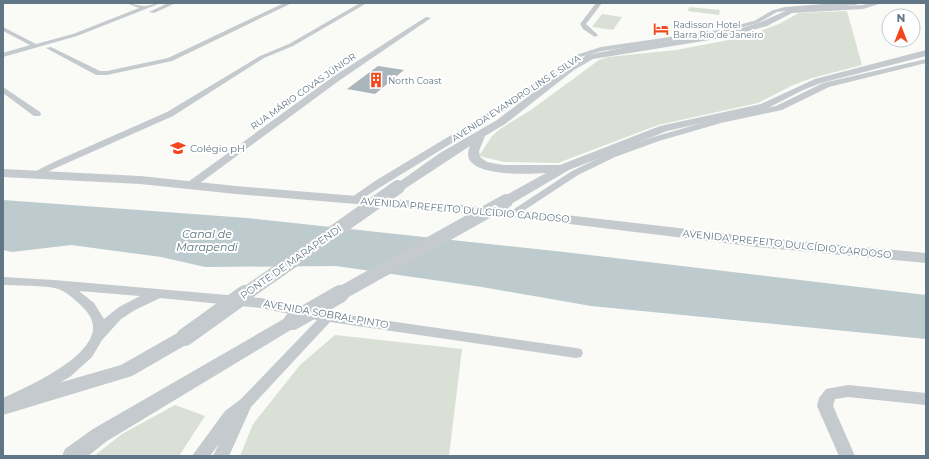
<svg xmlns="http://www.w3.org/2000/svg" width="929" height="459" viewBox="0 0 929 459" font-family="Montserrat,sans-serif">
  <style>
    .green { fill: #dae0d6 }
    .water { fill: #bdcace }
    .building { fill: #abb5bc }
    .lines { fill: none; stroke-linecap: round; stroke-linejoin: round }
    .minor { fill: #c4cacd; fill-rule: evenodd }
    .tertiary { fill: #c4cacd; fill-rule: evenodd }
    .tertiary-bridge-far1 { stroke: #c4cacd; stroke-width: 14 }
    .tertiary-bridge { stroke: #c4cacd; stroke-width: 18 }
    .labels { text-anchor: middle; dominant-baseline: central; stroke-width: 4; stroke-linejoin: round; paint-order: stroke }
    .far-poi-label { font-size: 9px; fill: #627785; stroke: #fff; text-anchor: start }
    .far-street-label { font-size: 9px; fill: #627785; stroke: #fff }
    .poi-label { font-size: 10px; fill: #627785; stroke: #fff; text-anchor: start }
    .street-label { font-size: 10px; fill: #627785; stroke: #fff }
    .water-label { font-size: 11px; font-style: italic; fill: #5d777e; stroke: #fff }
  </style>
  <rect width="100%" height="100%" fill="#fafaf7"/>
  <path class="green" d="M689,7L720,10L719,15L688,11Z
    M847,11L862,65L812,78L793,85L758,103L658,125L558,163L504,162L479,156L492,136L500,129L531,110L599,60L608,57L676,50L734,39L760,31L779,24L799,13Z
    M602,14L622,17L613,30L592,27Z
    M335,335L462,349L449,456H240L253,424L300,365Z
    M175,405L205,416L179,456H94L122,434Z"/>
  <path class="water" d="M3,200L247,218L564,252L926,295V339L591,306L482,287L336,266L205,267L161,257L71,245L12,252L3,250Z"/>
  <path class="building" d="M378,66L404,70L375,94L347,89Z"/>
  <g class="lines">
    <path class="minor" d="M126,3C132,3 138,6 144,6C149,6 155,3 161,3L77,36L3,57V53L30,45L3,31V27L36,44L73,34L139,8Z
      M168,3H176L154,13L149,12Z
      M284,3H292L172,61L107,75H96L46,48L51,47L100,71H107L168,58Z
      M360,3H367L293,46L264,58L173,116L40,175H34L32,173L56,161L167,112L260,56L289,44Z
      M596,3H602L586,24L598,35L595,37L583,29L580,24Z
      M836,3H859L856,5L785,11L777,12L758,23L718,34L602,51L580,57L512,106L358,201H350L349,199L375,181L506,102L576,55L601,47L718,30L754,21L773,10L785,7Z
      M426,17L431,18L340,80L196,186H188L187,184L188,182L334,76Z
      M926,59V63L829,87L782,110L721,123L659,141L615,157L578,175L517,215L513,216L508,213L572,171L609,153L653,137L716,119L776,106L823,83Z
      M3,87L40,112L41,114L40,116H34L3,93Z
      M3,277L54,280L261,298L327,312L576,348L581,349L583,353L581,357L576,358L330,322L251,407L229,456H213L219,444L210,456H192L225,411L241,399L317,320L261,308L160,298L135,310L121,319L102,340L92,357L71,376L47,391L3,411V398C26,387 117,349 87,312C82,305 66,291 58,289C46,285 17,286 3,285ZM79,291L140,296L119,307L104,319L94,303Z
      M848,385L926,393V405L848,397L835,399L833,406L855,456H839L817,406L819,398L826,389Z"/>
    <path class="tertiary" d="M870,3H882L863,9L792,13L767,26L728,37L593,59L574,70L505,124L485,136L479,151L480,157L487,162L503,165H560L660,126L761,104L815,79L926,50V56L821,83L803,90L768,108L667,131L569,170L511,204H501L499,201L501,198L546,173C529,174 455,178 470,146L403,190H393L392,187L440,153L497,120L568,66L587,55L627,47L727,33L761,22L790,9L863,5Z
      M3,169L140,176L236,186L513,209L757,237L926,253V263L757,247L513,217L236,194L140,184L3,177Z
      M293,315L299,317L301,321L299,325L107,441L88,456H62L65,449L93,429L287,317Z
      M185,330L191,332L194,337L191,342L132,376L3,415V399L121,365L179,332Z"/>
    <path class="tertiary-bridge-far1" d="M244,295L398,187
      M338,295L506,201"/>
    <path class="tertiary-bridge" d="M293,321L340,294
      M185,337L245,294"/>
  </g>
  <defs>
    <g id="hotel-bare" transform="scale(1.2)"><path d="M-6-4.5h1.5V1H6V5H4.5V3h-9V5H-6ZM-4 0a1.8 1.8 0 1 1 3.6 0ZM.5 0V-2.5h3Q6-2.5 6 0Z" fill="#f4461d" stroke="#fff" stroke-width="2.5" paint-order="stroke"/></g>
    <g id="building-bare" transform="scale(1.2)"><path d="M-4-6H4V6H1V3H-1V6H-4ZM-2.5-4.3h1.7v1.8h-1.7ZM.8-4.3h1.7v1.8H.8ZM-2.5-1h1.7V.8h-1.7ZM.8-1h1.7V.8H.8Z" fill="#f4461d" stroke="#fff" stroke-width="2.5" paint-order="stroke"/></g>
    <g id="school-bare" transform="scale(1.2)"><path d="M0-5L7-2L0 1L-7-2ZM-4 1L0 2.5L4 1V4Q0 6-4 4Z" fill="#f4461d" stroke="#fff" stroke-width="2.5" paint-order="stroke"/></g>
  </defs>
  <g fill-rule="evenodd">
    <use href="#hotel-bare" x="661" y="29"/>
    <use href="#building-bare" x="376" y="80"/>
    <use href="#school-bare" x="178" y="148"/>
  </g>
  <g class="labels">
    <g class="far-poi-label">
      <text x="673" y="24">Radisson Hotel<tspan x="673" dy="10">Barra Rio de Janeiro</tspan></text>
      <text x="388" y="80">North Coast</text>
    </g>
    <g class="far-street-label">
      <text transform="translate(303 91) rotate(-35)">RUA MÁRIO COVAS JÚNIOR</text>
      <text transform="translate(516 98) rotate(-33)">AVENIDA EVANDRO LINS E SILVA</text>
    </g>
    <g class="poi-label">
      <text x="190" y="148">Colégio pH</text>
    </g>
    <g class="street-label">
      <text transform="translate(465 210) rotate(5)">AVENIDA PREFEITO DULCÍDIO CARDOSO</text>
      <text transform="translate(787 244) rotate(6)">AVENIDA PREFEITO DULCÍDIO CARDOSO</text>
      <text transform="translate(291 262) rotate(-35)">PONTE DE MARAPENDI</text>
      <text transform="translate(326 314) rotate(10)">AVENIDA SOBRAL PINTO</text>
    </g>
    <g class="water-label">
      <text x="207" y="234">Canal de<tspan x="207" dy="13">Marapendi</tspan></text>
    </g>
  </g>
  <rect width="929" height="459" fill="none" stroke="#627785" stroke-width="8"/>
  <g transform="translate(901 28)"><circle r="19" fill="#ffffff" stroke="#c0c9ce"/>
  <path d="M0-3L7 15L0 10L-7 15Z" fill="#f4461d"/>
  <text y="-6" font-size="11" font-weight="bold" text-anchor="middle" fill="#627785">N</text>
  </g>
</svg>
